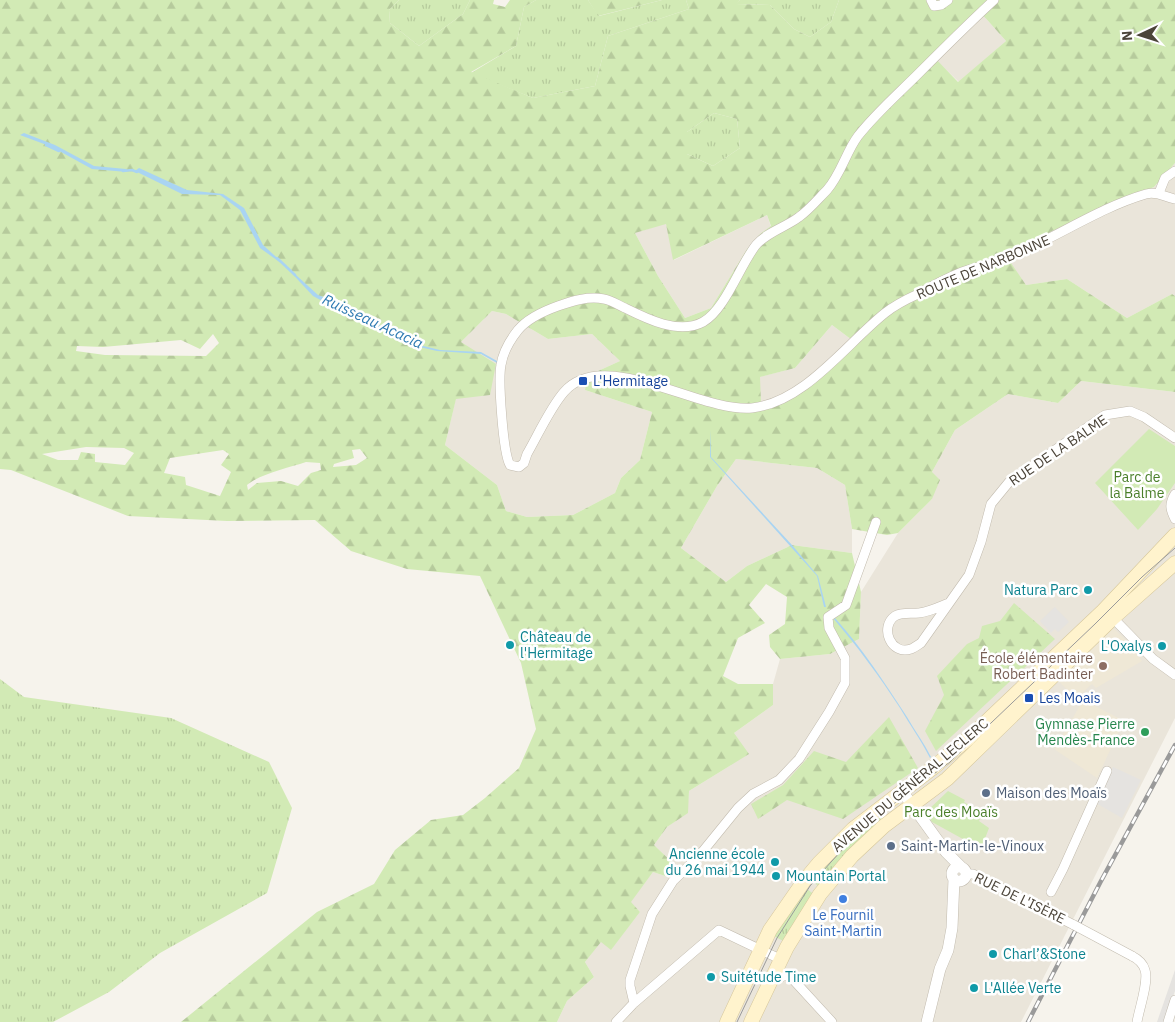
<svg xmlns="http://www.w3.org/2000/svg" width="1175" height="1022" viewBox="0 0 1175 1022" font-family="'IBM Plex Sans',sans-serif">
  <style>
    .residential { fill: #eae5da }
    .education { fill: #efe8d6 }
    .grass { fill: url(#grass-tufts) }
    .forest { fill: url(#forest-firs); fill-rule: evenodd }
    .green { fill: #d2eab5 }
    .parking { fill: #e5e3e0 }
    .water { fill: #a9d4f2 }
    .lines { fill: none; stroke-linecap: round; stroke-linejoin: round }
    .stream { stroke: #a9d4f2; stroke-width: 2.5 }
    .minor-casing { stroke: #c2bbae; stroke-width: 10 }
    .tertiary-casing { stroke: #c2bbae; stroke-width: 12 }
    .secondary-casing { stroke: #d6c79b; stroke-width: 15 }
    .minor { stroke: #fff; stroke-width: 9 }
    .tertiary { stroke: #fff; stroke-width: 11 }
    .secondary { stroke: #fff3cd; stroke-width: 14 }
    .tram { stroke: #9a9a9a; stroke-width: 1 }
    .rail-casing { stroke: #9a9a9a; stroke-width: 4.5 }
    .rail { stroke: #fff; stroke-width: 2.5; stroke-dasharray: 8; stroke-linecap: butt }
    .minor-bridge-casing { stroke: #c2bbae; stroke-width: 10; stroke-linecap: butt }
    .minor-bridge { stroke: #fff; stroke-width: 9 }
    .transit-dot { fill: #1a4fb4; stroke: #fff; stroke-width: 2 }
    .culture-dot { fill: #0f9aa8; stroke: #fff; stroke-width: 2 }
    .education-dot { fill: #8d6e63; stroke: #fff; stroke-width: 2 }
    .leisure-dot { fill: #2e9e5b; stroke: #fff; stroke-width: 2 }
    .service-dot { fill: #5c6f8a; stroke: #fff; stroke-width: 2 }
    .shop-dot { fill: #3f7fe0; stroke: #fff; stroke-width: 2 }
    .labels { text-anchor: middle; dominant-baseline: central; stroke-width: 5; stroke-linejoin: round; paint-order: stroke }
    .street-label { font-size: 14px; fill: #4b4439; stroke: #fff }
    .transit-label { font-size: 14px; fill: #164399; stroke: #fff; text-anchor: start }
    .park-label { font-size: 14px; fill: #4a7f2a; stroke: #fff }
    .culture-label { font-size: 14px; fill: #0d838f; stroke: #fff; text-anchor: start }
    .education-label { font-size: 14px; fill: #785e54; stroke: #fff; text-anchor: end }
    .leisure-label { font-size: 14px; fill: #27864d; stroke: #fff; text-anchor: end }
    .service-label { font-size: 14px; fill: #4e5e75; stroke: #fff; text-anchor: start }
    .shop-label { font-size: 14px; fill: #366cbe; stroke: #fff }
    .water-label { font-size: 15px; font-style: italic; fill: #2e7ab2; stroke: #fff }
  </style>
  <defs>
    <pattern id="grass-tufts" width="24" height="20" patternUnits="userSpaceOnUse" patternTransform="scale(1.25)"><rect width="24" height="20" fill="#d2eab5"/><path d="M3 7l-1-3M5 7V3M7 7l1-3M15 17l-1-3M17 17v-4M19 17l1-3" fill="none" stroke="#b6ca9c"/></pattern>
    <pattern id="forest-firs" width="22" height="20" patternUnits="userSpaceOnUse" patternTransform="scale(1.25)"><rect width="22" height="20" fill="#d2eab5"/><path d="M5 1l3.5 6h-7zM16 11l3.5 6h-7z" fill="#b6ca9c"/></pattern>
  </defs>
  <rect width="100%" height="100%" fill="#f6f3ec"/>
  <path class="residential" d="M981,13L1006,41L959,82L934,58Z
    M1175,163V296L1172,294L1127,318L1067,279L1026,285L1006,257L1052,231L1154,187Z
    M767,215L771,227L760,234L747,249L711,308L685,318L658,276L635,233L666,223L674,260Z
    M492,311L506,314L548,339L592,334L620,361L587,376L585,390L652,412L640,460L621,478L615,493L573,515L527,517L506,511L497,485L445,445L456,398L461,342Z
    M832,325L852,340L801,390L761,403L759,377L795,368Z
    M1081,381L1175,392V718L1021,1022H557L567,1001L594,977L585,962L601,941L611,949L640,912L630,902L653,872L668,877L676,866L654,845L667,827L687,813L689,791L731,765L734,733L773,705V684L780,659L830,654L859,639L861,592L898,533L932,499V472L955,430L1008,394L1058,403Z
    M736,459L817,468L845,485L852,529V553L792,545L747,566L726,582L681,548L717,486Z"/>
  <path class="education" d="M1111,625L1128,643L1142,661L1096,688L1092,684L1078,697L1124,721L1097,778L1054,749L1069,725L1081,703L1057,680Z"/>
  <path class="grass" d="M399,0H470L463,14L419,46L390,23L389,10Z
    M536,0H588L599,16L662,0H686L689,9L608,36L595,86L533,98L471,73L516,46L524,7Z
    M740,0H839L831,22L810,37L794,29L770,5L735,4Z
    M714,113L737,119L740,148L713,166L687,154V132Z
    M0,679L24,697L171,718L269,762L292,808L267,893L160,953L109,992L53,1022H0Z
    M879,812L885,821L821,888L810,880Z
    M803,886L815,895L785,942L772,935Z"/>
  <path class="forest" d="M0,0H399L389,10L390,23L419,46L463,14L470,0H494L493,4L505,7L510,0H536L524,7L516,46L471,72L533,98L595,86L608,36L689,9L686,0H740L736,4L770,5L794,29L810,37L831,22L839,0H1175V163L1154,187L1052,231L1007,257L1026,285L1067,279L1127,318L1172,294L1175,296V392L1081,381L1058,403L1008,394L955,430L932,472L940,480L932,499L898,533L887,535L852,529L845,485L817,468L736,459L717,486L681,548L726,582L747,566L792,545L852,553L861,592L859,639L830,654L780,659L770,647L769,635L785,624L787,597L766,584L749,605L765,623L738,638L723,676L738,684H773V705L734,733L749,754L689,791L688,813L667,827L654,845L676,866L668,877L653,872L631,902L640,912L611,950L601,942L585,962L594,977L567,1001L557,1022H181L317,912L374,884L395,850L431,820L463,815L485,798L519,768L536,729L521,663L480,576L407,569L351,551L315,520L227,521L128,516L11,470L0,469ZM981,13L1006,41L958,82L935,58ZM714,113L737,119L740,148L713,166L687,154V132ZM767,215L771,226L760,234L747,249L711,308L685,318L658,276L635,233L666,224L673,260ZM492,311L506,314L548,339L592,334L620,361L587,376L585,390L652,412L640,460L621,478L615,493L573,515L527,517L506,511L497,485L445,445L456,399L490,395L496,364L461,342ZM832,325L852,340L801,390L761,402L760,377L795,368ZM213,334L219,343L206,356L105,355L76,351L77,346L103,347L181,340L200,349ZM86,447L124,448L134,453L125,465L95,462V454L81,452L78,460H58L42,454ZM360,449L367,458L356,465L333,467L334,464L354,458L352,450ZM223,450L229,454L221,465L231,472L220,496L186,485L185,477L164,473L170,458ZM306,462L320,463L321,470L311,473L298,486L281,481L257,483L248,490L247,485C260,474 288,468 306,462Z
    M588,0H662L598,16Z
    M1014,603L1055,639L936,751L925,731L944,695L937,676L967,644L979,638L982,626L1000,621Z
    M889,717L918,768L843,819L787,800L758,819L751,804L783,785L814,751L846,762Z"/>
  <path class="green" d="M1149,429L1175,446V483L1157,509L1138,530L1095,483Z
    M948,791L965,800L964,802L983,814L979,821L989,828L981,849L932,822L926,812Z"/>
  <path class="parking" d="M1055,607L1069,622L1058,632L1055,629L1051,633L1040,621Z
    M1113,767L1141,780L1122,818L1096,803Z
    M1175,970V991L1164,1022H1157Z"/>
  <path class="water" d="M24,133L55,145L94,166L126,169L127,172L92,169L52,147L20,135Z
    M139,168L187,190L223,194L244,208L263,245L318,295L329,299L340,307L347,308L415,344L440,350L481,352L497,361V363L481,354L437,351L415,346L345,311L337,309L313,296L285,266L260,248L240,210L220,195L182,194L135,171Z
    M710,430L711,457L792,545L818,576L826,607H824L817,576L710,457Z
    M833,618H835C862,648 885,683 907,717C915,731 924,743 931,757L930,758C921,740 910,725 900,708C880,677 857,646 833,618Z"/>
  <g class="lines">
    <path class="stream" d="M46,145L59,151
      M123,171L132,170L137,172
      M277,258L295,275"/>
    <g class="minor-casing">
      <path id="minor" d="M931,0L934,6L941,5L948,0
        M994,0C968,24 943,49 918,74C898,94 876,113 858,136C846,152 841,174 827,190C818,199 809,210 799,217C786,227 767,232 756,245C740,265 725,310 703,322C679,335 647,319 625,308C618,305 611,300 604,299C588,296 572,301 558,306C544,311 528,318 518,330C510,340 503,352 501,365C498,380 503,453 510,465L519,467L524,463L527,454C538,435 550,408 564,392C604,346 700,413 752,408C805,402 846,344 885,313C895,305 907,299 918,294C932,286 947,278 962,272C972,268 984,266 994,262C1006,258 1018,253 1029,248C1068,230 1105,206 1146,194C1157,191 1164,197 1175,199
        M1159,193L1165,178L1175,171
        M1175,494C1169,504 1170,509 1175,519
        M949,603C939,607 929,612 919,613C911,614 902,612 895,616C879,627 891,656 911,649C914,648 918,645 921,643L969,575L981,542L991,504L1009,482L1105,415L1130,411L1144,417L1175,438
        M1113,618L1153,659L1175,675
        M966,874H973L1074,925
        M1051,892L1063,869L1107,771
        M1132,956C1138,959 1143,963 1145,970C1149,982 1139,1009 1137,1022
        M781,977L788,974L832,1022
        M634,1003L630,986V980L652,914L673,881L699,856L738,808L753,794L779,780L799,759L829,712L845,683V658L829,628L828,617L846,605L876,522
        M616,1022L634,1003L719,930L780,959
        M1168,1022L1175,1000"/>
    </g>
    <g class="tertiary-casing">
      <path id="tertiary" d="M902,791L946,852L961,867
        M952 874a7 7 0 1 1 14 0a7 7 0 1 1-14 0Z
        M927,1022L940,969L948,950L952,928L954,879"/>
    </g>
    <g class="secondary-casing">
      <path id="secondary" d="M727,1022L770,930L804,881L819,863L853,829L934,767L969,738L1103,611L1175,535
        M751,1022L787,947L820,894L852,856L884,826L947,779L1113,618L1175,563"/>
    </g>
    <use href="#minor" class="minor"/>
    <use href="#tertiary" class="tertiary"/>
    <use href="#secondary" class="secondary"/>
    <path class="tram" d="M737,1022L777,938L810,886L831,862L854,837L896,802L950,762L1095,624L1142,577L1175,548"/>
    <g class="rail-casing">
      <path id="rail" d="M1028,1022L1101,881L1175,745"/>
    </g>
    <use href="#rail" class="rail"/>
    <g class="minor-bridge-casing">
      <path id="minor-bridge" d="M1074,925L1132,956"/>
    </g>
    <use href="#minor-bridge" class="minor-bridge"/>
  </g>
  <g class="transit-dot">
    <rect x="578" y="376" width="10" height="10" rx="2.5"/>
    <rect x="1024" y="693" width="10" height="10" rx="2.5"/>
  </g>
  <g class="culture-dot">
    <circle cx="1088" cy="590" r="5"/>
    <circle cx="510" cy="645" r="5"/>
    <circle cx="1162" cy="646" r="5"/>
    <circle cx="775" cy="862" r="5"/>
    <circle cx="776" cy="876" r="5"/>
    <circle cx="993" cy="954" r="5"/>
    <circle cx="711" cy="977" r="5"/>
    <circle cx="974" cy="988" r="5"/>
  </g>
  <circle class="education-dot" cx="1103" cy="666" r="5"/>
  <circle class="leisure-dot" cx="1145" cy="732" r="5"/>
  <g class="service-dot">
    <circle cx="986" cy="793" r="5"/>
    <circle cx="891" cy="846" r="5"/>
  </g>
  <circle class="shop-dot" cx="843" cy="899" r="5"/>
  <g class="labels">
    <g class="street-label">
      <text transform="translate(983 267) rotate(-23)">ROUTE DE NARBONNE</text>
      <text transform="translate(1058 450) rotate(-34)">RUE DE LA BALME</text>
      <text transform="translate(910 785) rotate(-40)">AVENUE DU GÉNÉRAL LECLERC</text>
      <text transform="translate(1020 898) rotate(26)">RUE DE L'ISÈRE</text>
    </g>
    <g class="transit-label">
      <text x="593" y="381">L'Hermitage</text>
      <text x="1039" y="698">Les Moais</text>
    </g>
    <g class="park-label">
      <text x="1137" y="477">Parc de<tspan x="1137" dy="16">la Balme</tspan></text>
      <text x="951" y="812">Parc des Moaïs</text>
    </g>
    <g class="culture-label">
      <text x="1078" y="590" text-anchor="end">Natura Parc</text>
      <text x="520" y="637">Château de<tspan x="520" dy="16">l'Hermitage</tspan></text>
      <text x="1152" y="646" text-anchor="end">L'Oxalys</text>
      <text x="765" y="854" text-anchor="end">Ancienne école<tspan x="765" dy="16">du 26 mai 1944</tspan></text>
      <text x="786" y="876">Mountain Portal</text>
      <text x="1003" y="954">Charl’&amp;Stone</text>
      <text x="721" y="977">Suitétude Time</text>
      <text x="984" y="988">L'Allée Verte</text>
    </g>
    <g class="education-label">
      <text x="1093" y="658">École élémentaire<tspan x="1093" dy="16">Robert Badinter</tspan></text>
    </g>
    <g class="leisure-label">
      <text x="1135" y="724">Gymnase Pierre<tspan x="1135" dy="16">Mendès-France</tspan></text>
    </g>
    <g class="service-label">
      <text x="996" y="793">Maison des Moaïs</text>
      <text x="901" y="846">Saint-Martin-le-Vinoux</text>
    </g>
    <g class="shop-label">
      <text x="843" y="915">Le Fournil<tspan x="843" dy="16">Saint-Martin</tspan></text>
    </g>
    <g class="water-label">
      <text transform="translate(373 321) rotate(25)">Ruisseau Acacia</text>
    </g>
  </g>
  <g transform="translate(1140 35) rotate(266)" stroke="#ffffff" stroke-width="4" paint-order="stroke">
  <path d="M0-4L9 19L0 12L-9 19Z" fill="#4b4439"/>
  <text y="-8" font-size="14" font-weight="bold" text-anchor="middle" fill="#4b4439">N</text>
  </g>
</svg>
